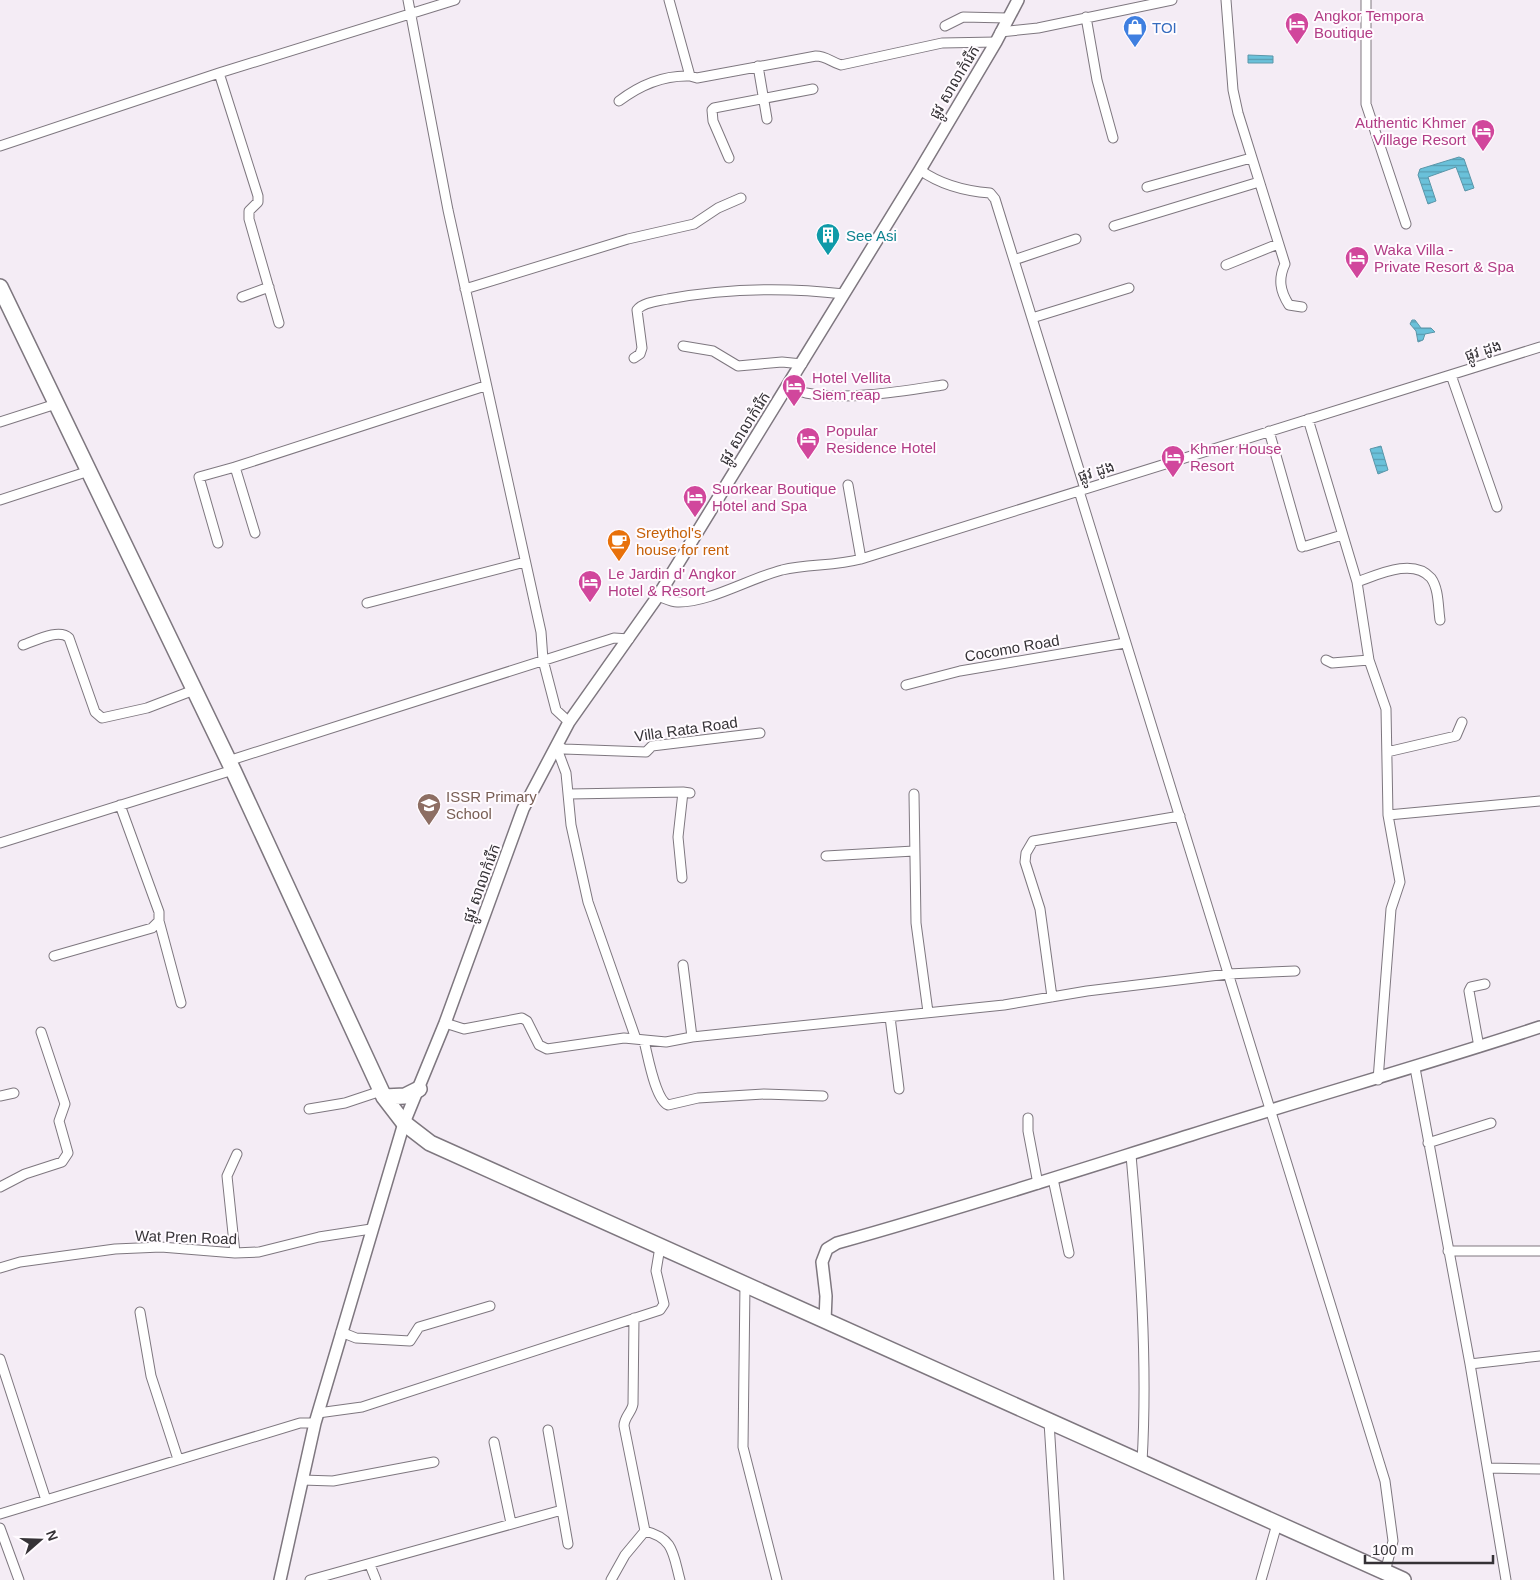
<svg xmlns="http://www.w3.org/2000/svg" width="1540" height="1580" viewBox="0 0 1540 1580" font-family="Arial,'Noto Sans Khmer',sans-serif">
  <style>
    .water { fill: url(#water-rules); stroke: #5a96a9 }
    .lines { fill: none; stroke-linecap: round; stroke-linejoin: round }
    .minor-casing { stroke: #7e777f; stroke-width: 11 }
    .tertiary-casing { stroke: #7e777f; stroke-width: 14 }
    .trunk-casing { stroke: #7e777f; stroke-width: 18 }
    .minor { stroke: #fff; stroke-width: 9 }
    .tertiary { stroke: #fff; stroke-width: 11 }
    .trunk { stroke: #fff; stroke-width: 15 }
    .labels { text-anchor: middle; dominant-baseline: central; stroke-width: 4; stroke-linejoin: round; paint-order: stroke }
    .hotel-label { font-size: 15px; fill: #b23c85; stroke: #fffbff; text-anchor: start }
    .shop-label { font-size: 15px; fill: #366cbe; stroke: #fffbff; text-anchor: start }
    .street-label { font-size: 15px; fill: #353236; stroke: #fffbff }
    .culture-label { font-size: 15px; fill: #0d838f; stroke: #fffbff; text-anchor: start }
    .food-label { font-size: 15px; fill: #c56008; stroke: #fffbff; text-anchor: start }
    .education-label { font-size: 15px; fill: #785e54; stroke: #fffbff; text-anchor: start }
  </style>
  <defs>
    <pattern id="water-rules" width="6" height="5" patternUnits="userSpaceOnUse" patternTransform="scale(1.25)"><rect width="6" height="5" fill="#6ac1da"/><path d="M0 2.5h6" fill="none" stroke="#589db2"/></pattern>
  </defs>
  <rect width="100%" height="100%" fill="#f4ecf5"/>
  <path class="water" d="M1248,55L1273,56V63H1248Z
    M1459,157L1464,159L1474,188L1465,191L1456,167L1428,177L1436,201L1428,204L1418,175L1420,169Z
    M1412,320H1415L1421,328H1431L1435,332L1425,334L1423,340L1418,342L1416,331L1410,324Z
    M1381,446L1388,470L1378,474L1370,449Z"/>
  <g class="lines">
    <g class="minor-casing">
      <path id="minor" d="M408,0L448,210L541,632L543,660L556,710L569,722
        M669,0L690,76L697,78L816,56C826,56 831,62 841,65L942,43L996,42
        M1226,0L1233,90L1238,113L1285,264C1278,279 1280,291 1289,305L1302,307
        M1366,0V104L1406,224
        M1086,17L1097,80L1113,138
        M945,26L963,17L1007,18
        M1000,32L1038,28L1172,0
        M758,66L767,119
        M219,73L258,196V202L249,211V219L279,323
        M619,101C640,85 663,75 690,76
        M0,146L219,73L455,0
        M729,158L713,121L712,110L714,108L813,89
        M920,170C941,185 964,191 990,193L995,199L1085,489
        M1147,187L1251,158
        M1114,226L1259,182
        M1014,260L1076,239
        M1226,265L1278,244
        M465,289L628,239L694,224L718,208L741,198
        M242,297L269,287
        M1032,318L1129,288
        M683,346L713,351L738,366L782,362L802,364
        M634,358L640,354L642,348L637,310C643,302 659,301 668,299C728,288 784,287 844,294
        M1451,375L1497,507
        M789,384C794,388 800,392 806,393C846,401 903,391 943,385
        M1308,419L1357,582L1369,660L1386,709L1388,815L1400,882L1391,909L1378,1080
        M0,422L56,404
        M1269,431L1302,547
        M848,485L861,559
        M1079,491L1385,1481L1393,1541L1385,1572
        M0,500L89,471
        M255,533L235,467L485,386
        M218,543L199,477L235,467
        M1306,546L1342,535
        M1357,582C1377,575 1413,557 1431,578C1439,589 1438,607 1440,620
        M658,596C664,598 671,602 677,602C709,603 750,578 782,570C809,564 835,566 861,559L1540,347
        M367,603L525,562
        M23,645C35,641 59,628 69,638L95,712L102,718L147,708L194,690
        M1326,660L1332,663L1369,660
        M906,685L960,671L1125,643
        M556,746L566,773L571,825L588,902L636,1039
        M556,746L564,749L646,752L652,746L760,733
        M1387,752L1456,736L1462,722
        M228,761L614,638L629,639
        M569,794L683,792
        M914,794L916,923L928,1012
        M1388,815L1540,801
        M0,843L233,770
        M826,856L914,851
        M682,878L678,837L683,792L690,793
        M159,921L181,1003
        M54,956L152,928L159,921V912L120,805
        M683,965L692,1037
        M1052,997L1040,909L1025,862L1026,853L1033,841L1180,816
        M890,1017L899,1089
        M445,1023L464,1029L522,1018L527,1021L539,1045L547,1049L624,1038L666,1042L692,1037L1004,1005L1087,991L1228,974L1295,971
        M644,1041C648,1056 655,1099 668,1105L698,1098L764,1094L823,1096
        M1479,1047L1469,991L1471,987L1485,984
        M1415,1068L1470,1364L1506,1580
        M0,1096L14,1093
        M309,1109L345,1103L381,1091
        M1028,1118V1131L1038,1184
        M1428,1143L1491,1123
        M1131,1155C1140,1257 1148,1360 1142,1462
        M1053,1179L1069,1253
        M0,1187L25,1174L62,1162L68,1153L59,1121L65,1104L41,1032
        M1448,1251H1540
        M235,1253L227,1176L237,1154
        M0,1268L20,1262L115,1249L161,1247L235,1253L259,1252L319,1237L371,1229
        M745,1284L743,1447L777,1580
        M140,1312L151,1376L178,1459
        M634,1318L633,1404C632,1412 624,1417 624,1426L645,1531
        M341,1332L356,1338L410,1341L419,1327L490,1306
        M0,1359L46,1500
        M1470,1364L1540,1356
        M318,1413L362,1407L660,1310L664,1304L656,1271L660,1247
        M1049,1422L1059,1580
        M548,1430L568,1544
        M494,1442L511,1523
        M1488,1468L1540,1469
        M302,1480L333,1481L434,1462
        M0,1514L300,1423H315
        M0,1528L19,1580
        M370,1565L376,1580
        M310,1580L562,1510
        M611,1580L625,1555L645,1531C674,1538 673,1554 680,1580
        M1261,1580L1277,1524"/>
    </g>
    <g class="tertiary-casing">
      <path id="tertiary" d="M825,1321L826,1296L822,1262L827,1249L837,1243C956,1210 1073,1172 1191,1135C1307,1098 1424,1065 1540,1027
        M280,1580L315,1423L404,1123L445,1023L523,809L569,722L658,596L920,170L996,42L1018,0"/>
    </g>
    <g class="trunk-casing">
      <path id="trunk" d="M0,287L233,770L384,1097L404,1123L430,1143L1403,1580
        M384,1097L405,1096L419,1089"/>
    </g>
    <use href="#minor" class="minor"/>
    <use href="#tertiary" class="tertiary"/>
    <use href="#trunk" class="trunk"/>
  </g>
  <defs>
    <g id="hotel-pin" transform="scale(1.25)"><path d="M0 17L-7.5 6A9.5 9.5 0 1 1 7.5 6Z" fill="#d1479c" stroke="#fffbff"/><path d="M-6-4.5h1.5V1H6V5H4.5V3h-9V5H-6ZM-4 0a1.8 1.8 0 1 1 3.6 0ZM.5 0V-2.5h3Q6-2.5 6 0Z" fill="#fff"/></g>
    <g id="shop-pin" transform="scale(1.25)"><path d="M0 17L-7.5 6A9.5 9.5 0 1 1 7.5 6Z" fill="#3f7fe0" stroke="#fffbff"/><path d="M-5-2.5h2.3a2.7 3.5 0 0 1 5.4 0H5L5.5 6h-11ZM-1.5-2.5h3a1.5 2.3 0 0 0-3 0Z" fill="#fff"/></g>
    <g id="building-pin" transform="scale(1.25)"><path d="M0 17L-7.5 6A9.5 9.5 0 1 1 7.5 6Z" fill="#0f9aa8" stroke="#fffbff"/><path d="M-4-6H4V6H1V3H-1V6H-4ZM-2.5-4.3h1.7v1.8h-1.7ZM.8-4.3h1.7v1.8H.8ZM-2.5-1h1.7V.8h-1.7ZM.8-1h1.7V.8H.8Z" fill="#fff"/></g>
    <g id="cafe-pin" transform="scale(1.25)"><path d="M0 17L-7.5 6A9.5 9.5 0 1 1 7.5 6Z" fill="#e8710a" stroke="#fffbff"/><path d="M-5.5-4.5H6V0H3Q3 3.5 0 3.5H-2.5Q-5.5 3.5-5.5 0ZM3-3.2v2h1.7v-2ZM-6 4.5H4V6H-6Z" fill="#fff"/></g>
    <g id="school-pin" transform="scale(1.25)"><path d="M0 17L-7.5 6A9.5 9.5 0 1 1 7.5 6Z" fill="#8d6e63" stroke="#fffbff"/><path d="M0-5L7-2L0 1L-7-2ZM-4 1L0 2.5L4 1V4Q0 6-4 4Z" fill="#fff"/></g>
  </defs>
  <g fill-rule="evenodd">
    <use href="#hotel-pin" x="1297" y="24"/>
    <use href="#shop-pin" x="1135" y="27"/>
    <use href="#hotel-pin" x="1483" y="131"/>
    <use href="#building-pin" x="828" y="235"/>
    <use href="#hotel-pin" x="1357" y="258"/>
    <use href="#hotel-pin" x="794" y="386"/>
    <use href="#hotel-pin" x="808" y="439"/>
    <use href="#hotel-pin" x="1173" y="457"/>
    <use href="#hotel-pin" x="695" y="497"/>
    <use href="#cafe-pin" x="619" y="541"/>
    <use href="#hotel-pin" x="590" y="582"/>
    <use href="#school-pin" x="429" y="805"/>
  </g>
  <g class="labels">
    <g class="hotel-label">
      <text x="1314" y="15">Angkor Tempora<tspan x="1314" dy="17">Boutique</tspan></text>
      <text x="1466" y="122" text-anchor="end">Authentic Khmer<tspan x="1466" dy="17">Village Resort</tspan></text>
      <text x="1374" y="249">Waka Villa -<tspan x="1374" dy="17">Private Resort &amp; Spa</tspan></text>
      <text x="812" y="377">Hotel Vellita<tspan x="812" dy="17">Siem reap</tspan></text>
      <text x="826" y="430">Popular<tspan x="826" dy="17">Residence Hotel</tspan></text>
      <text x="1190" y="448">Khmer House<tspan x="1190" dy="17">Resort</tspan></text>
      <text x="712" y="488">Suorkear Boutique<tspan x="712" dy="17">Hotel and Spa</tspan></text>
      <text x="608" y="573">Le Jardin d' Angkor<tspan x="608" dy="17">Hotel &amp; Resort</tspan></text>
    </g>
    <g class="shop-label">
      <text x="1152" y="27">TOI</text>
    </g>
    <g class="street-label">
      <text transform="translate(954 82) rotate(-59)">ផ្លូវ សាលាកំរើក</text>
      <text transform="translate(1483 350) rotate(-17)">ផ្លូវ ដូង</text>
      <text transform="translate(744 428) rotate(-58)">ផ្លូវ សាលាកំរើក</text>
      <text transform="translate(1096 471) rotate(-17)">ផ្លូវ ដូង</text>
      <text transform="translate(1012 648) rotate(-10)">Cocomo Road</text>
      <text transform="translate(686 729) rotate(-8)">Villa Rata Road</text>
      <text transform="translate(481 883) rotate(-70)">ផ្លូវ សាលាកំរើក</text>
      <text transform="translate(186 1237) rotate(2)">Wat Pren Road</text>
    </g>
    <g class="culture-label">
      <text x="846" y="235">See Asi</text>
    </g>
    <g class="food-label">
      <text x="636" y="532">Sreythol's<tspan x="636" dy="17">house for rent</tspan></text>
    </g>
    <g class="education-label">
      <text x="446" y="796">ISSR Primary<tspan x="446" dy="17">School</tspan></text>
    </g>
  </g>
  <g transform="translate(40 1540) rotate(70)" stroke="#fffbff" stroke-width="4" paint-order="stroke">
  <path d="M0-4L9 19L0 12L-9 19Z" fill="#353236"/>
  <text y="-8" font-size="14" font-weight="bold" text-anchor="middle" fill="#353236">N</text>
  </g>
  <path d="M1365 1555v8h128v-8" fill="none" stroke="#353236" stroke-width="2.5"/>
  <text x="1372" y="1555" font-size="15" fill="#353236" stroke="#fffbff" stroke-width="4" paint-order="stroke">100 m</text>
</svg>
